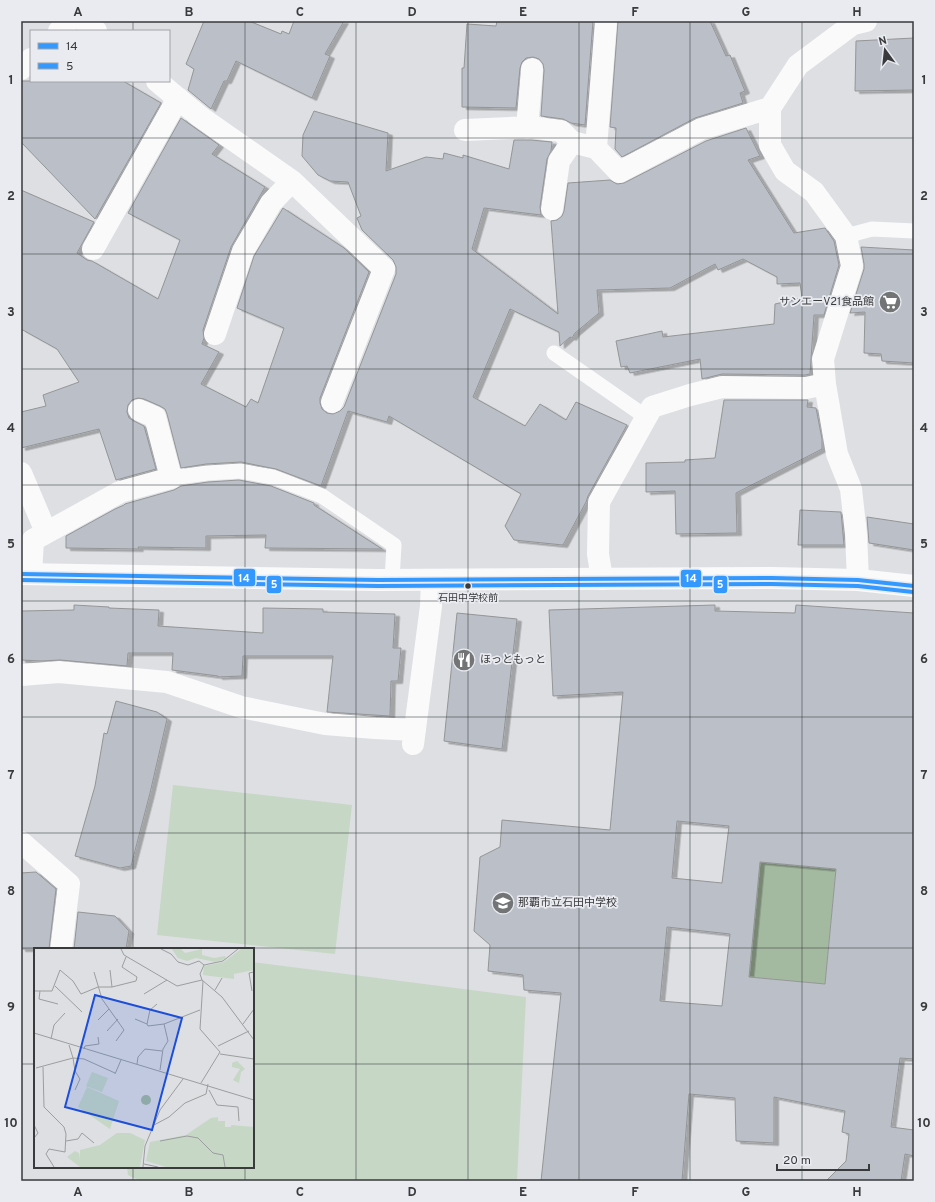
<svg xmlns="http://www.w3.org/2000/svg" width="935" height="1202" viewBox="0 0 935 1202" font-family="Overpass,'Noto Sans JP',sans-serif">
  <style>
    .green { fill: #c6d7c5 }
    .water { fill: #a4baa0 }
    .building { fill: #babfc8; stroke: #949597; fill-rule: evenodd; filter: url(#shadow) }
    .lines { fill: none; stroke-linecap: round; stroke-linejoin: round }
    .service { stroke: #fafafb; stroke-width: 15 }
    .minor { stroke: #fafafb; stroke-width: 22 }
    .tertiary { stroke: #fafafb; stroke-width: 22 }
    .bus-1-casing { stroke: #e9ebf0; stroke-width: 7 }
    .bus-2-casing { stroke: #e9ebf0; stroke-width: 7 }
    .bus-1 { stroke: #39f; stroke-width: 4 }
    .bus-2 { stroke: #39f; stroke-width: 4 }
    .grid { fill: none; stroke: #393a3b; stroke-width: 1; stroke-opacity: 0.55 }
    .bus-dot { fill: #393a3b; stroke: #e9ebf0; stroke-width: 1.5 }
    .labels { text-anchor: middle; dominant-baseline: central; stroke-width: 3.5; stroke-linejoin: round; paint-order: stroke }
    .bus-label { font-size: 10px; fill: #393a3b; stroke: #e9ebf0 }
    .poi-label { font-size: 11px; fill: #393a3b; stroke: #e9ebf0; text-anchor: start }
    .inset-road { fill: none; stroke: #9b9d9f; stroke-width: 1 }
    .view { fill: #1d4ed8; fill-opacity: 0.15; stroke: #1d4ed8; stroke-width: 2 }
    .inset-edge { fill: none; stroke: #393a3b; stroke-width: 2 }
    .line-badge { stroke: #e9ebf0; stroke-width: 1.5 }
    .badge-label { font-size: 11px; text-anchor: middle; font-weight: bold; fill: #fff }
    .neatline { fill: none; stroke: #393a3b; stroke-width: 1.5 }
    .grid-label { font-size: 13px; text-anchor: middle; font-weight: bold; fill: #393a3b }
  </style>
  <defs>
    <filter id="shadow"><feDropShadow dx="4.5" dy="2.5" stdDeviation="0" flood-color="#0004"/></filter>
  </defs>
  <rect width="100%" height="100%" fill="#dddfe2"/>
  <path class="green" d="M173,785L352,805L335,954L157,935Z
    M253,962L526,997L517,1181H140L128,1175L127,1167H253Z"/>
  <path class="water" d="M760,862L836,869L825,984L749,977Z"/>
  <path class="building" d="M204,21H249L281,34L282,31L289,34L294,21H344L325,54L330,56L312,98L236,61L227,81H224L211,109L188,90L194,69L186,64Z
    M497,21H593L585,125L571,123L563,119L541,116L544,70L543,64L539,59L533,57L526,58L522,62L520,68L516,108L462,107V68H464L467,24L496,26Z
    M618,21H710L726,56L730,55L745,91L740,93L743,103L695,118L622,157L615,149L616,128L610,127Z
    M914,38V90L855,91L856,41Z
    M21,81H123L161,103L95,219L21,142Z
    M314,111L388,133L386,171L426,157L443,159L444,153L463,158V155L509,169L514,140H531L552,142L551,151L547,159L540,207L541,215L484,208L472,249L558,314L551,221L557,220L562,216L564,211L568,183L610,180L617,184L624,183L706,141L746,128L760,156L748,160L794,233L825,228L834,241L839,265L824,315H814L810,374L805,375L722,374L702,379L700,359L630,373L627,366L621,367L616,341L662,331L663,337L774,324L775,304L802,298L800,283L777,284V277L743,259L718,270L715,264L670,288L597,290L599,313L575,333L572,338L570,337L560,346L559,332L510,309L473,397L525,426L540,404L566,420L576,402L627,425L588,496L586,502L563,545L514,540L505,526L521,494L389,416L387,422L348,411L321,486L276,469L241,462L206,464L181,468L167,414L165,409L160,406L144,399L138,398L132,400L128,405L127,412L129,418L134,421L144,426L156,469L116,480L99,429L21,448V412L46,406L43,395L79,382L57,349L21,329V190L94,222L77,253L87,260L92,261L158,299L180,240L128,213L181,118L219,145L212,154L265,187L231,247L203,330L204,338L202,344L219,352L201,384L246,407L251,399L258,403L284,328L237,308L254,256L283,208L344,248L369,272L320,398V403L322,409L327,413L333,414L340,411L344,407L396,274V267L393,260L362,230L357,218L361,216L348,182L330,181L318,175L302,156L303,135Z
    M861,247L914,250V363L882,361L881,354L864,353L865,312L850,313L864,269V264Z
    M724,400H808L807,407L816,408L822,439V449L736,493L737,533L676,534L675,491L646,492V463L685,462V460L715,458Z
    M239,480L271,486L314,503V505L382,549L265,548L266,535L206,536V548L138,547L139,549L66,548V536L115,509L124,505L125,504L174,490L181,486L208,482Z
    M800,510L841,512L844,545H798Z
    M867,517L914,524V550L869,543Z
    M74,605L109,607V608L159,610L158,626L263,633V608L323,609V612L395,614L393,648H401L398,681H391L390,716L327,712L333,656H243L242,676L218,677V676L172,670L173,653H128L127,666L60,660L41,661L21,660V611L74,610Z
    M715,605V611L795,613L796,605L914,613V1059L900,1058L891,1127L914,1130V1156L905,1154L901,1181H826L846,1161L849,1134L842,1132L845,1111L774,1097V1143L736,1141L735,1098L689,1094L682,1181H541L561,993L524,990L523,975L488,971L490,945L474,931L480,857L500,847L502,820L610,830L623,692L553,696L549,610ZM677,821L729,826L722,883L672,878ZM760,862L836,869L825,984L749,977ZM667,927L730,934L722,1006L660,1001Z
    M457,613L517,619L502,749L444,741Z
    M116,701L157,712L167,719L150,793L131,866L120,868L75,856L95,786L104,733L107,734Z
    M36,872L56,889L49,949H21V873Z
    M78,912L115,916L129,931L126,949H74Z"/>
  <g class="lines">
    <path class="service" d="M846,236L872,229L914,231
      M554,353L646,417
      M171,478L207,473L240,471L273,477L322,496L394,545L392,580"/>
    <path class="minor" d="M84,21L96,31
      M606,21L596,148L619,172L701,129L770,108
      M59,31L69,21
      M21,69L31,59
      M157,81L199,116L292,181L384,269L332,402
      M527,128L532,69
      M465,130L530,127L561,131L572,142L596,148
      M552,209L559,161L572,142
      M93,249L178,98
      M215,334L243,251L271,203L292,181
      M21,473L46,532
      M31,574L33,540L120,492L171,478L155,417L139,410
      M602,579L598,554L599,502L652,407L690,395L722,387L806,388L825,384
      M858,580L856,534L851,489L837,454L825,384L823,359L852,266L846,236L814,192L785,171L770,145V108L798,65L853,24L866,21
      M21,675L59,672L167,682L241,707L325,724L375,728L415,730
      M413,744L431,606L432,580
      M21,842L69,884L61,949"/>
    <path class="tertiary" d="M21,574L378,580L772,578L858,580L914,586"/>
    <g class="bus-1-casing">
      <path id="bus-1" d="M21,574L378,580L772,578L858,580L914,586"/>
    </g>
    <g class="bus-2-casing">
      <path id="bus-2" d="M21,580L378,586L772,584L858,586L913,592"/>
    </g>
    <use href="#bus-1" class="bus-1"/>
    <use href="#bus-2" class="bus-2"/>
  </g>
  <path class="grid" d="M133,21V31M245,21V949M356,21V1181M468,21V1181M579,21V1181M690,21V1181M802,21V1181M133,81V949M21,138H914M21,254H914M21,369H914M21,485H914M21,601H914M21,717H914M21,833H914M21,948H914M21,1064H35M253,1064H914M133,1167V1181M245,1167V1181"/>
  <defs>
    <g id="supermarket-disc" transform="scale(1.15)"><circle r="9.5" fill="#727475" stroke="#e9ebf0"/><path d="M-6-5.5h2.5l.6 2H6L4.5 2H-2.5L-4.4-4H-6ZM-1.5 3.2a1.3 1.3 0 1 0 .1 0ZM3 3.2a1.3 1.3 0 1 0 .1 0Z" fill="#fff"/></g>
    <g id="restaurant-disc" transform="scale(1.15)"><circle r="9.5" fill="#727475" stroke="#e9ebf0"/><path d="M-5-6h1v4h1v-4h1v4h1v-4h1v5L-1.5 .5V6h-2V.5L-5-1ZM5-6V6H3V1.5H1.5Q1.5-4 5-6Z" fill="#fff"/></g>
    <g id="school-disc" transform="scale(1.15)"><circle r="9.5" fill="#727475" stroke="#e9ebf0"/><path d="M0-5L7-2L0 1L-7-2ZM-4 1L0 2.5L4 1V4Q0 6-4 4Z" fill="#fff"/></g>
  </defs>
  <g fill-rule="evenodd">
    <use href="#supermarket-disc" x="890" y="302"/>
    <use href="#restaurant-disc" x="464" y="660"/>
    <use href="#school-disc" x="503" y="903"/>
  </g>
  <circle class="bus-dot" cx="468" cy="586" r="3.5"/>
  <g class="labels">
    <g class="bus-label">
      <text x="468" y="598">石田中学校前</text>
    </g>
    <g class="poi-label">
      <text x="874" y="302" text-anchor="end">サンエーV21食品館</text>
      <text x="480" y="660">ほっともっと</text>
      <text x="518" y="903">那覇市立石田中学校</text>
    </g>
  </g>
  <g transform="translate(34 948)">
    <rect width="220" height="220" fill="#dddfe2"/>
    <path d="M138,1H147L151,5L168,1V7L180,10L191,8L192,11L181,14L162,10L153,13L144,10ZM207,1H220V22L200,26V31L169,27L170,18L190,14ZM203,113L211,121L207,124L205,135L199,132L206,121L198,119V115ZM58,124L74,130L68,144L52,138ZM53,139L85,153L76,181L44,159ZM184,169V173H191V179H197V177L220,179V219H132L112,213L116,194L152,187L177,170ZM83,185H96L111,192L106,219H46L33,209L41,203L45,205L46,212V202L66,197Z" fill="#c6d7c5"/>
    <path d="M107 152a5 5 0 1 1 10 0a5 5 0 1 1-10 0Z" fill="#a4baa0"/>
    <path class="inset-road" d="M87,1L90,7L143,38L168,32M127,1L137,6L144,14L154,17L165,13L170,17M204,1L189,13L170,17L166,26L168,32L188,49L220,92M76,22L78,39M60,24L68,51L90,82L82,93M21,38L48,64M181,42L188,30M0,43H18L26,22L39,33L47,46L64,39H78L102,33L103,29L88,19L92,9M6,43L5,51L24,56M218,43L215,25L220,24M110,46L133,32M123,56L116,62L113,76L114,78L130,76M101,71L113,76M64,72L75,61M209,76L220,61M73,83L84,71M0,85L220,152M17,91L20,77L31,65M184,98L215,83M50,101L51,98L65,96L64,89M186,106L220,111M0,110V129M103,116L104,109L111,101L128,103M9,119L10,159L30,179L32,186L31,204L15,201L12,206L20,219M2,120L39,110L35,97M126,122L129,101L134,93L130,76L166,62M81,126L87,112M167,135L186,104L166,81L169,33M41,142L46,131L41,123L39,110L50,111L81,125M175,142L183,157L204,159L205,173M0,177L4,185L0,190M120,177L135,169L151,155L172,146L174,136M32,193L44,191L48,185L60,195M126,193L153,188L164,190L179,205L189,207L191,219M110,216L124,219M109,219L111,198L126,162L149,131"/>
    <path class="view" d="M61,47L148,70L118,182L31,159Z"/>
    <rect width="220" height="220" class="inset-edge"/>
  </g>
  <g class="line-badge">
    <rect x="233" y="568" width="23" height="19" rx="4" fill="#39f"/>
    <rect x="680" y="569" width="22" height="19" rx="4" fill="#39f"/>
    <rect x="266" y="575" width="16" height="19" rx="4" fill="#39f"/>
    <rect x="713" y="575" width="15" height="19" rx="4" fill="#39f"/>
  </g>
  <g class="badge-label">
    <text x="244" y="582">14</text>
    <text x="691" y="582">14</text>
    <text x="274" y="588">5</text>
    <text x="720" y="588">5</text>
  </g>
  <rect width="935" height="1202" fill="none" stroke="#e9ebf0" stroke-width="44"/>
  <rect x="30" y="30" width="140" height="52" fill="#e9ebf0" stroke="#a3a4a8"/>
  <rect x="38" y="43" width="20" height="6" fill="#3399ff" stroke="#a3a4a8"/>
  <text x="66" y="50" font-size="12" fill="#393a3b">14</text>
  <rect x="38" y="63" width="20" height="6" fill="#3399ff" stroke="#a3a4a8"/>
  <text x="66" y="70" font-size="12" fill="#393a3b">5</text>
  <g transform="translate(885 50) rotate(345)" stroke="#e9ebf0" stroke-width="3" paint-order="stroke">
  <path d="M0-3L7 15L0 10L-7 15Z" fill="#393a3b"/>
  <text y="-6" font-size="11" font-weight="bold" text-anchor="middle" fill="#393a3b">N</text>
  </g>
  <path d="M777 1164v6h92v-6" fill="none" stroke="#393a3b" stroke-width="2"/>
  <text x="783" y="1164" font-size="12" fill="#393a3b" stroke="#e9ebf0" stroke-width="3" paint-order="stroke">20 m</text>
  <rect x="22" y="22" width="891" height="1158" class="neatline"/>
  <g class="grid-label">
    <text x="78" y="16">A</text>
    <text x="189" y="16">B</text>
    <text x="300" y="16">C</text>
    <text x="412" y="16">D</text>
    <text x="523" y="16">E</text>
    <text x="635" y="16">F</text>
    <text x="746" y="16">G</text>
    <text x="857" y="16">H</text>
    <text x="11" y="84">1</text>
    <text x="924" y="84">1</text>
    <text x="11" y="200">2</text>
    <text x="924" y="200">2</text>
    <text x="11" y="316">3</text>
    <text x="924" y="316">3</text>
    <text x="11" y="432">4</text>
    <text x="924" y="432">4</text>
    <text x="11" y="548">5</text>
    <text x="924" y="548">5</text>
    <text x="11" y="663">6</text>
    <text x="924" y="663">6</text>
    <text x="11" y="779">7</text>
    <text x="924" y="779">7</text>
    <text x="11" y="895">8</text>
    <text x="924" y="895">8</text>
    <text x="11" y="1011">9</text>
    <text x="924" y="1011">9</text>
    <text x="11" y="1127">10</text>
    <text x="924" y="1127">10</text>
    <text x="78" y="1196">A</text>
    <text x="189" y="1196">B</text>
    <text x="300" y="1196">C</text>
    <text x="412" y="1196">D</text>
    <text x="523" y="1196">E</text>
    <text x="635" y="1196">F</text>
    <text x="746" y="1196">G</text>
    <text x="857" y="1196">H</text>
  </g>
</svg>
